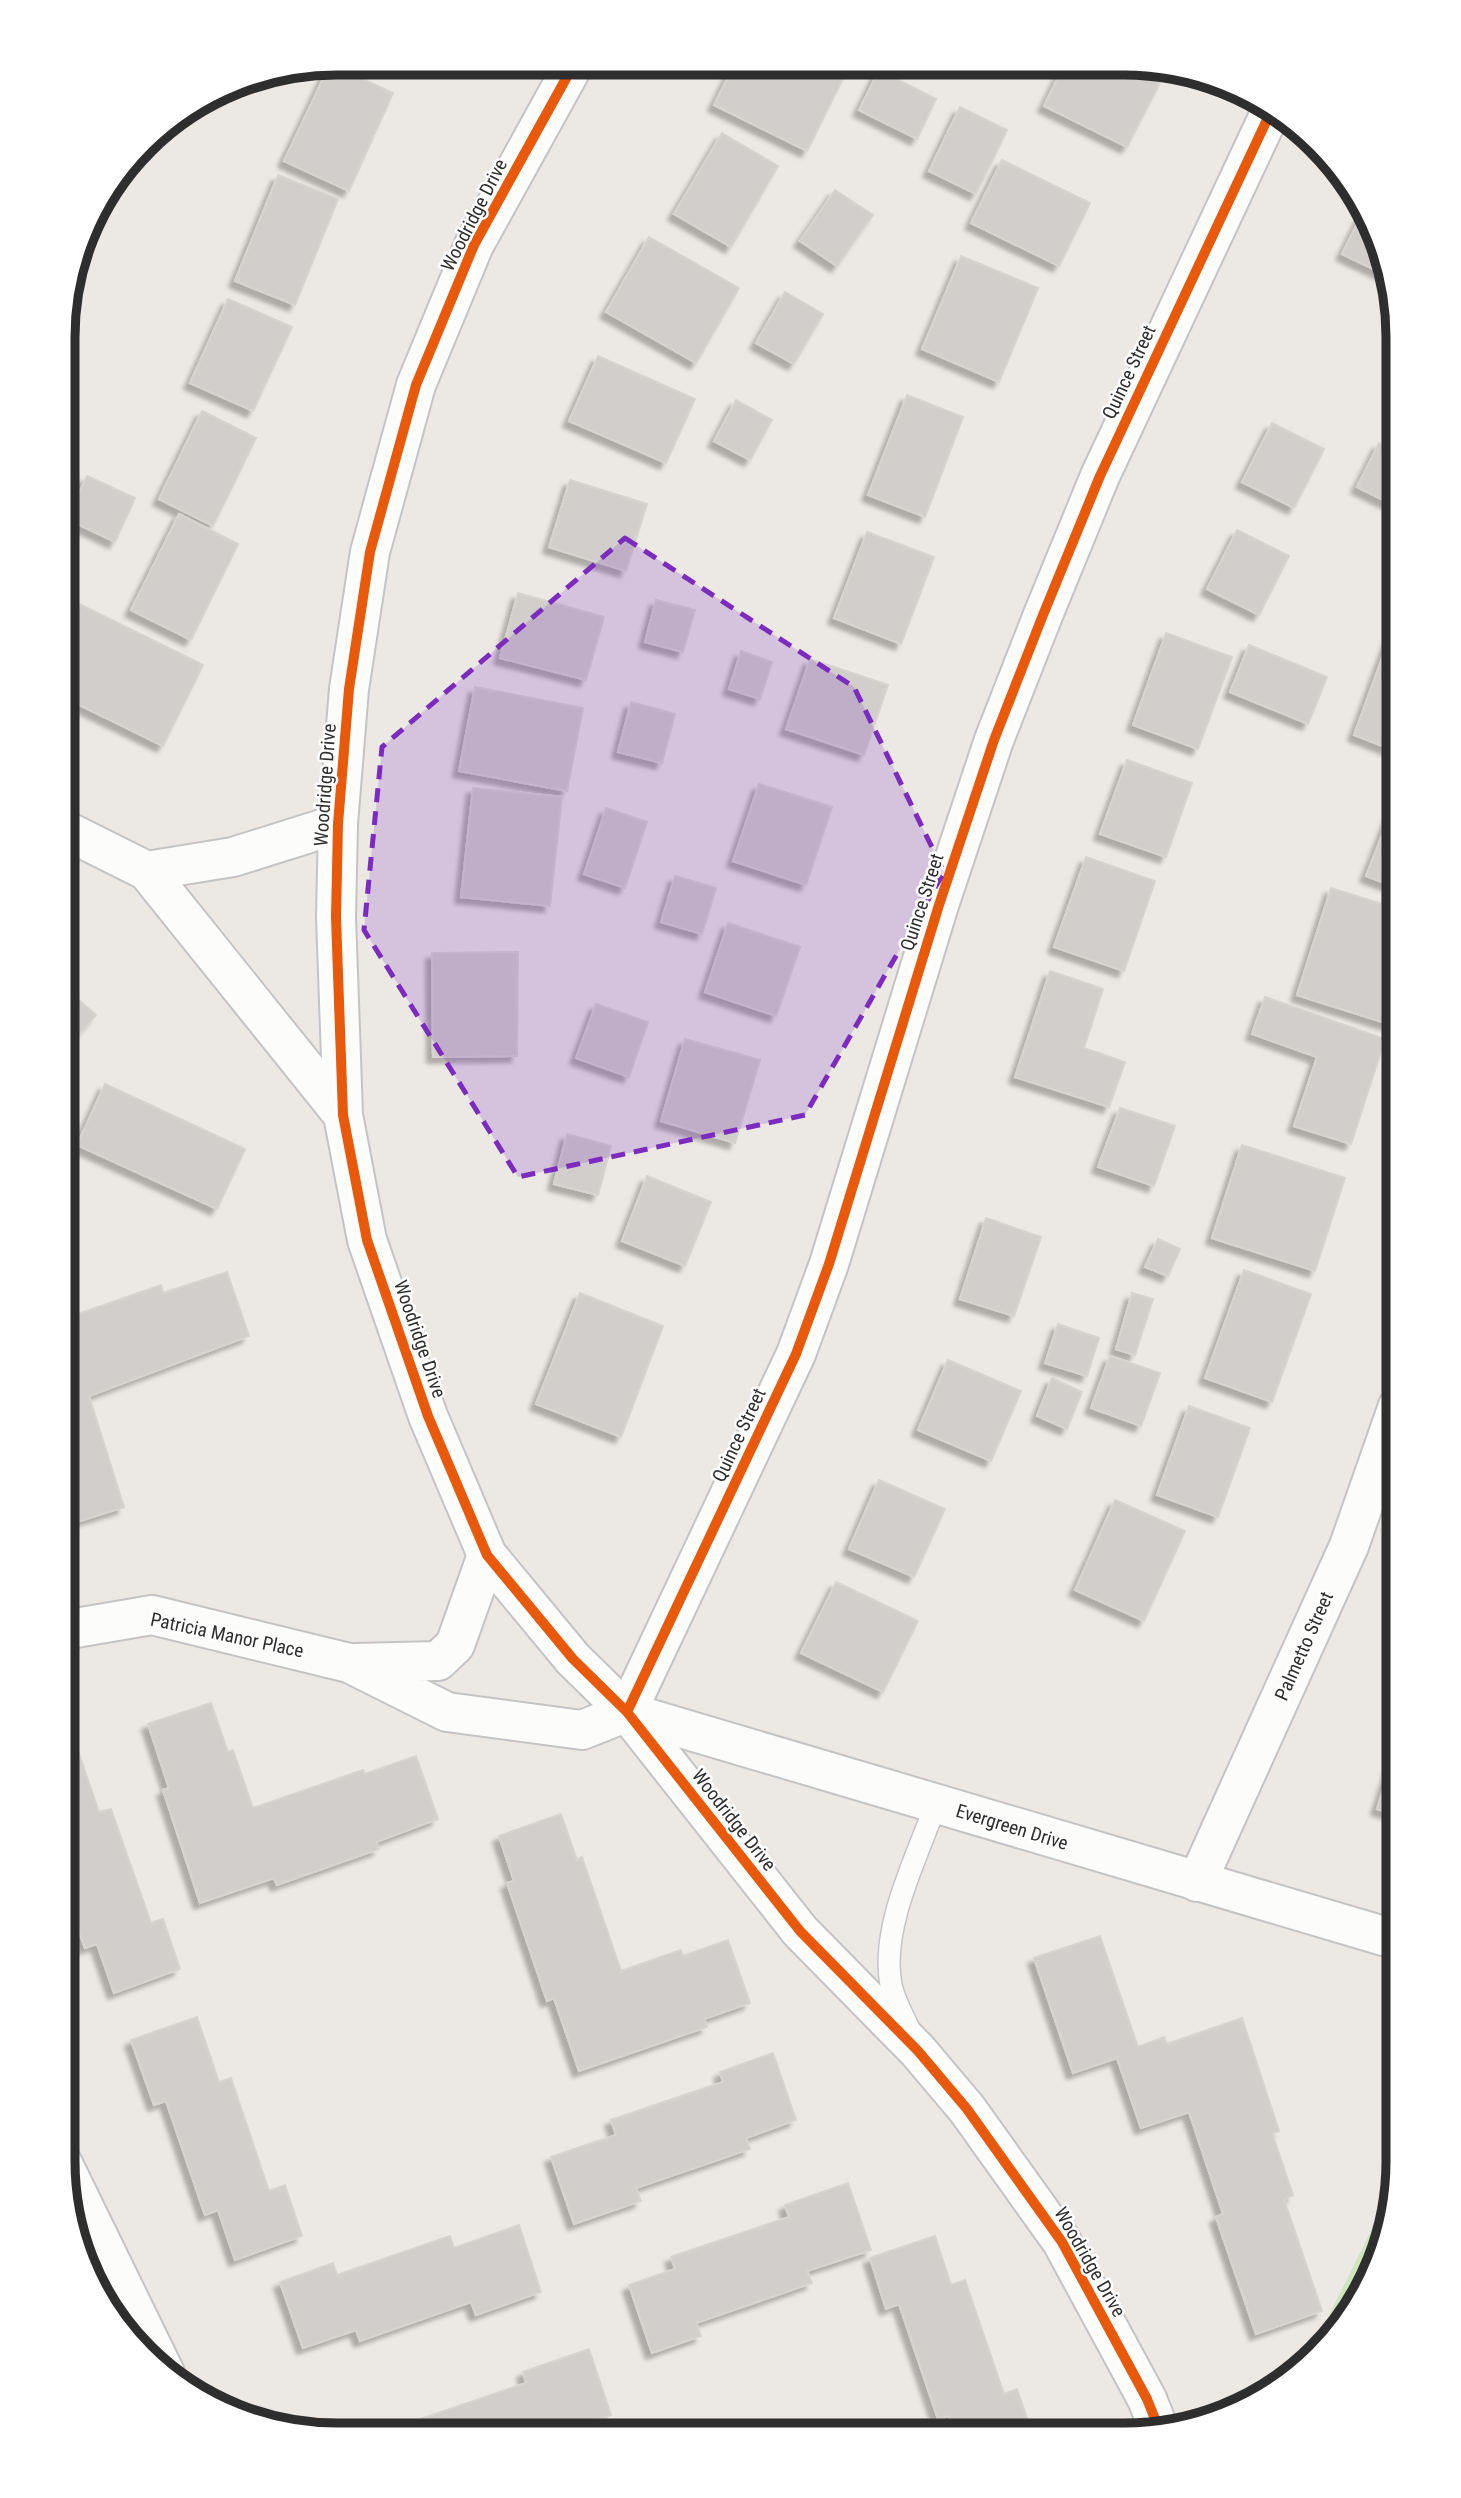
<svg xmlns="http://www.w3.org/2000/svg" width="1461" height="2498" viewBox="0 0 1461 2498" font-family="'Roboto Condensed',sans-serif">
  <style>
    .green { fill: #cee6be }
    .building { fill: #d1cecb; stroke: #d7d4d0; stroke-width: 2; filter: url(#shadow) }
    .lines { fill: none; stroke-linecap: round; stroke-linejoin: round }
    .lane-casing { stroke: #c5c4c5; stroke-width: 24 }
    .street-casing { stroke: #c5c4c5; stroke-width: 42 }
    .secondary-casing { stroke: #c5c4c5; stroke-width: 42 }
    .lane { stroke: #fcfcfb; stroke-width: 21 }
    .street { stroke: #fcfcfb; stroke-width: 38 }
    .secondary { stroke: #fcfcfb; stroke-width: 38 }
    .cycleway-casing { stroke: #fff; stroke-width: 15 }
    .cycleway { stroke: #e8590c; stroke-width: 10 }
    .marked { fill: #7b2cbf; fill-opacity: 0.2; stroke: #7b2cbf; stroke-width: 5; stroke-dasharray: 14 9; stroke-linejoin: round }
    .labels { text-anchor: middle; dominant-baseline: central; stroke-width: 5; stroke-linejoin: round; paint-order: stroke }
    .street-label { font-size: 19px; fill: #2e2e2e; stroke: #fff }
    .rim { fill: none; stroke: #2e2e2e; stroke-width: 9 }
  </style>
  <defs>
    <filter id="shadow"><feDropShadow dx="-6" dy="6" stdDeviation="2" flood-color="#0004"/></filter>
  </defs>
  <rect width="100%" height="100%" fill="#ece8e4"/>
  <path class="green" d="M1397,2178L1377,2265L1341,2328L1305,2364Z"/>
  <path class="building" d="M330,64L393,93L349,191L284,161Z
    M734,65L849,66L807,151L714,105Z
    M1063,67L1140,68L1162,79L1127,147L1044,106Z
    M879,70L936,99L917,139L859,110Z
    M960,107L1007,130L976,194L929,171Z
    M722,133L778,166L731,247L674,214Z
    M1002,160L1090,203L1059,266L971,223Z
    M278,175L338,199L295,305L235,281Z
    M835,190L873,215L837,266L800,241Z
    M1364,210L1383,249L1388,276L1342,254Z
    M649,237L739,288L696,363L606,312Z
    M961,256L1038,288L999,382L922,349Z
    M785,292L823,314L794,364L756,343Z
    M228,299L292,327L253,411L190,383Z
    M598,356L695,399L666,463L569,421Z
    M907,395L963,417L925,517L868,495Z
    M736,400L772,420L750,460L714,441Z
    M202,411L256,438L213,526L159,499Z
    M1272,423L1324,449L1294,508L1242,482Z
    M1379,443L1398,452V494L1393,505L1357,487Z
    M87,476L135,498L115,542L67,519Z
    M570,480L647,504L626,571L549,547Z
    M179,514L238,544L191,640L131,610Z
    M1237,530L1289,556L1259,615L1207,589Z
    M867,532L934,557L901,644L834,618Z
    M518,593L604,617L586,680L500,658Z
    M65,597L203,665L163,746L65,698Z
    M656,600L695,610L683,652L645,642Z
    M1166,633L1232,657L1198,749L1133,725Z
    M1391,634L1398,636V752L1354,735Z
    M1249,645L1327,677L1308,724L1230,692Z
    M741,651L772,662L760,699L729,689Z
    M810,659L888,685L864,755L786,729Z
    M475,687L583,708L567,791L459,771Z
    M631,702L675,714L662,763L618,752Z
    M1127,760L1192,783L1166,857L1100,834Z
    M759,784L832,807L806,885L733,861Z
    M473,788L562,797L550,906L461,897Z
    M1395,802L1398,803V888L1366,876Z
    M606,808L647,822L625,888L584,874Z
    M1086,857L1155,881L1124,971L1054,947Z
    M675,876L716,888L702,934L661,922Z
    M1331,888L1398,909V1027L1297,995Z
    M728,923L800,947L776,1016L705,992Z
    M518,952L517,1056L433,1057L432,953Z
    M1050,971L1103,989L1084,1048L1125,1062L1109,1107L1015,1077Z
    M64,987L96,1015L64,1051Z
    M1265,997L1385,1039L1351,1144L1294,1126L1317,1057L1252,1034Z
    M596,1004L648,1022L629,1077L576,1058Z
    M685,1039L760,1060L735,1143L661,1121Z
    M105,1084L245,1149L217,1209L77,1145Z
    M1120,1108L1175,1126L1154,1186L1098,1167Z
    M567,1134L611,1146L598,1195L554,1184Z
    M1242,1145L1345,1178L1315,1271L1212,1238Z
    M647,1176L711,1202L685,1266L622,1241Z
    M986,1218L1041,1237L1014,1316L960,1299Z
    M1158,1239L1180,1249L1168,1276L1145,1267Z
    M1244,1270L1311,1294L1272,1402L1205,1378Z
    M227,1272L249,1336L89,1396L124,1507L64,1526V1319L161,1285L163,1293Z
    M580,1293L663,1326L621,1437L536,1404Z
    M1132,1293L1153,1299L1135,1355L1116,1349Z
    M1058,1324L1099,1338L1087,1376L1045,1363Z
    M1110,1356L1160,1373L1141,1426L1091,1408Z
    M948,1360L1021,1391L991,1461L918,1430Z
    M1052,1378L1082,1392L1067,1429L1037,1416Z
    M1189,1406L1250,1428L1218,1517L1157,1495Z
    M879,1480L945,1509L914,1577L849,1549Z
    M1115,1500L1185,1531L1144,1621L1075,1590Z
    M836,1582L918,1621L883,1692L801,1653Z
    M211,1703L228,1752L233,1750L253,1808L363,1770L365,1774L416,1756L438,1819L376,1842L379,1849L277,1885L274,1878L200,1903L163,1790L169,1788L148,1724Z
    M1398,1743V1815L1377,1809Z
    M78,1751L99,1812L111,1809L151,1923L163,1919L180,1969L114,1993L97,1944L85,1948L63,1888L64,1756Z
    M561,1814L577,1860L582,1857L621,1971L681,1950L683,1956L728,1940L750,2003L704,2019L707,2027L579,2071L554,1998L547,2001L507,1883L514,1881L499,1836Z
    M1100,1936L1138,2047L1164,2037L1167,2044L1242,2018L1279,2131L1272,2133L1293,2195L1284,2199L1322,2311L1256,2334L1216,2217L1223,2214L1189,2112L1141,2128L1117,2058L1073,2073L1034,1958Z
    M197,2017L219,2082L231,2078L269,2191L285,2185L302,2236L235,2260L218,2210L205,2215L166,2101L154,2105L131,2040Z
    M773,2053L796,2120L746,2138L750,2149L636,2188L641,2201L574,2224L551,2157L616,2135L611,2120L723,2082L720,2072Z
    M848,2183L871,2250L807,2271L812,2283L696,2323L701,2336L652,2353L629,2285L675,2269L671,2257L789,2217L785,2205Z
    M519,2225L541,2292L476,2315L471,2302L360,2341L356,2330L303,2348L280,2282L333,2263L337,2275L450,2236L454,2248Z
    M935,2236L951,2285L965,2280L1004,2394L1017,2389L1033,2435H955L949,2416L938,2419L899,2304L886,2309L870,2258Z
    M589,2349L611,2415L556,2433H415L412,2422L526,2383L523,2372Z"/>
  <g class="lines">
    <g class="lane-casing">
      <path id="lane" d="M909,2029C903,2015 894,2000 891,1985C880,1928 917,1857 936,1804"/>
    </g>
    <g class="street-casing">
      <path id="street" d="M65,830L147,871L233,857L338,824
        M64,1630L152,1615L349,1663L447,1712L582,1730L627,1712
        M355,1663L438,1661L455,1645L487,1555
        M627,1712L796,1354L829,1264L939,905L994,740L1043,615L1100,476L1272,109
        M627,1712L800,1931L918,2051L967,2109L1062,2242L1147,2399L1159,2429
        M1197,1882L1349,1546L1398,1406
        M63,2164L165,2373"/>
    </g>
    <g class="secondary-casing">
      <path id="secondary" d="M574,64L474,245L416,385L370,552L349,689L338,824L336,917L343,1115L367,1240L428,1416L487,1555L573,1659L627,1712L1397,1940
        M147,871L343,1115"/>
    </g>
    <use href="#lane" class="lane"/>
    <use href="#street" class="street"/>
    <use href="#secondary" class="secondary"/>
    <g class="cycleway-casing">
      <path id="cycleway" d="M574,64L474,245L416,385L370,552L349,689L338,824L336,917L343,1115L367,1240L428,1416L487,1555L573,1659L627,1712L800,1931L918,2051L967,2109L1062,2242L1147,2399L1159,2429
        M627,1712L796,1354L829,1264L939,905L994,740L1043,615L1100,476L1272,109"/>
    </g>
    <use href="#cycleway" class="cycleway"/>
  </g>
  <path class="marked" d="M625,538L854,687L944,872L805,1115L518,1177L364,930L382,747Z"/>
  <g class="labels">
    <g class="street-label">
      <text transform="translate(474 215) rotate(-63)">Woodridge Drive</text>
      <text transform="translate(1129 372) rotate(-65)">Quince Street</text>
      <text transform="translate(325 785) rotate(-86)">Woodridge Drive</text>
      <text transform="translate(922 902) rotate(-72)">Quince Street</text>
      <text transform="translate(420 1339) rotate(71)">Woodridge Drive</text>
      <text transform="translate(739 1435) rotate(-65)">Quince Street</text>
      <text transform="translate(227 1635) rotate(12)">Patricia Manor Place</text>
      <text transform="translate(1304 1646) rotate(-66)">Palmetto Street</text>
      <text transform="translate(734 1820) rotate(52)">Woodridge Drive</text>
      <text transform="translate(1012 1827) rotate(17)">Evergreen Drive</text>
      <text transform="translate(1090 2262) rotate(60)">Woodridge Drive</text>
    </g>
  </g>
  <path d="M0 0H1461V2498H0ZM337 75H1124A262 262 0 0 1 1386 337V2161A262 262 0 0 1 1124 2423H337A262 262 0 0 1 75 2161V337A262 262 0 0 1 337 75Z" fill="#fff" fill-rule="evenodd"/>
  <path class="rim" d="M337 75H1124A262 262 0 0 1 1386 337V2161A262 262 0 0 1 1124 2423H337A262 262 0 0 1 75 2161V337A262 262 0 0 1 337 75Z"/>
</svg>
